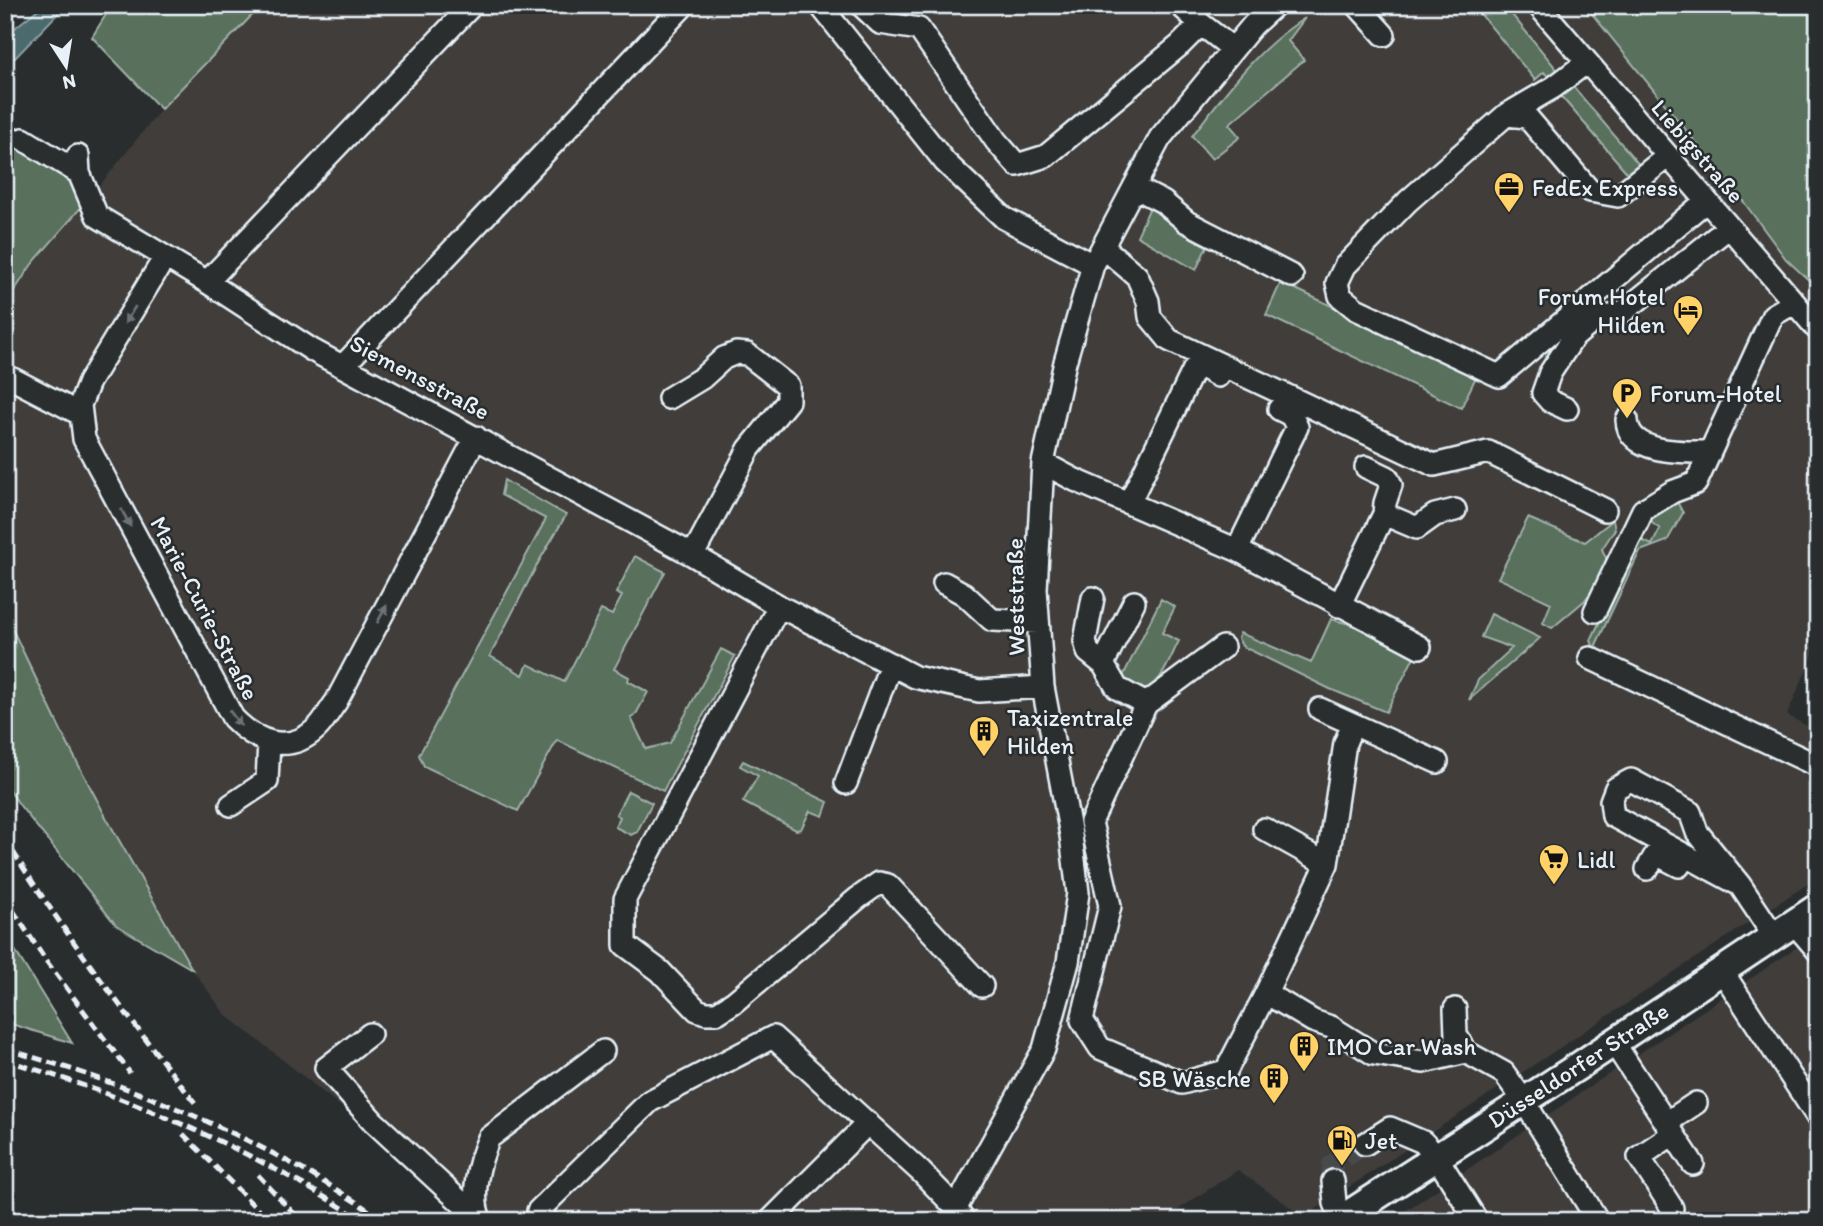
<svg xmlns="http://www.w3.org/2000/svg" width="1823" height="1226" viewBox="0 0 1823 1226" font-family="Itim,sans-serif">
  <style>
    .built { fill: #3f3d3a }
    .green { fill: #586f5c; stroke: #a0b0aa; stroke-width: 2 }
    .water { fill: #4b6a6d; stroke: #8aa0a5; stroke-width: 2 }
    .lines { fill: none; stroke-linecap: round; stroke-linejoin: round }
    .minor-tunnel { stroke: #464a4c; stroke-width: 21; stroke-dasharray: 21 10; stroke-linecap: butt }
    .minor-casing { stroke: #e8f1f8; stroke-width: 26 }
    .major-casing { stroke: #e8f1f8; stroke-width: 32 }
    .minor { stroke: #2a2d2e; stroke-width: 21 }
    .major { stroke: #2a2d2e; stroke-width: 26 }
    .rail { stroke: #e8f1f8; stroke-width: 5; stroke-dasharray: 10 5; stroke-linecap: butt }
    .oneway { fill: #6c7275 }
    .labels { text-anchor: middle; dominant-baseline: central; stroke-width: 5; stroke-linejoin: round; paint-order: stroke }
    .street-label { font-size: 24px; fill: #e8f1f8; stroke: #2a2d2e }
    .poi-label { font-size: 24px; fill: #e8f1f8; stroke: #2a2d2e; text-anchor: start }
  </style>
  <rect width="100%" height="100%" fill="#2a2d2e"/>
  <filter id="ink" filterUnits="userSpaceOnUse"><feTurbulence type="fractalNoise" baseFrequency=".0143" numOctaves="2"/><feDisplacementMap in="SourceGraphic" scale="14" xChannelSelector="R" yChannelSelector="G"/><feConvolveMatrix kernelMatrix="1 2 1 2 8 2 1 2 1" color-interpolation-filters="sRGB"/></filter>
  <g filter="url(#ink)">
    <path class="built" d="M262,5H1585L1743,201L1786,259L1818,293V643L1787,715L1818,732V877L1304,1217L1238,1170L1161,1221H982L969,1201L951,1221H485L225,1014L192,969L107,819L65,739L5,614V305L32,264L97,189L161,109Z
      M1818,933V1221H1390L1444,1185Z"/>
    <path class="green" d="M112,5H262L161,109L92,37Z
      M1473,5H1504L1559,72L1550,79L1544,72L1535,80Z
      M1585,5H1818V289L1786,259L1743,201Z
      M1305,18L1288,41L1304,60L1229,124L1240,137L1212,159L1192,136C1225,93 1258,47 1305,18Z
      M1571,84L1641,167L1630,176L1559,94Z
      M5,129L97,189L32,264L5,305Z
      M1150,207C1168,221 1184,236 1207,246L1196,270L1137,236Z
      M1281,282L1477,375L1461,408L1266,315Z
      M504,480L566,515L538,563L490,656L523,675L528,664L564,682L601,610L612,615L622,596L616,593L635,556L665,572L614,669L629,677L628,681L648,692L635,716L631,718L646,749L670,743L721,649L735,656L663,791L557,740L518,811L424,766L419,755L546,519L501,495Z
      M1674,496L1683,513L1667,541L1640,551L1594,649L1591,640L1639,539L1652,545L1660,529L1648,520Z
      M1528,518L1585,542L1613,520L1615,529L1602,549L1610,567L1584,601L1552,628L1543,623L1551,603L1498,578Z
      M1161,599L1175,607L1162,633L1179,641C1169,660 1162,684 1142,694L1122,682L1123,676Z
      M5,614L65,739L107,819L192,969L116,925L21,807L5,784Z
      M1491,614L1540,638L1469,700L1478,680L1512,648L1481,637Z
      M1331,619L1368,629L1415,655L1386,712L1330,689L1242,646L1238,638L1240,633L1311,663Z
      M743,761L828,802L823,816L810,811L801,829L796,830L743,802L758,776L740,766Z
      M628,791L652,803L637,832L631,835L615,827L620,817L616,814Z
      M5,934L72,1043L5,1022Z"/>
    <path class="water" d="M43,5H66L15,58L5,65V36Z"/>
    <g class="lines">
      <path class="minor-tunnel" d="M1333,1181L1332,1165L1365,1144"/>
      <g class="minor-casing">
        <path id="minor" d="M820,5L945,162L1004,218L1093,265
          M861,5L880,23L919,29L996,141L1017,165L1046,156L1180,45L1201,24L1233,49
          M1180,5L1201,24
          M1357,5L1384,35
          M1538,5L1818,330
          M1587,62L1554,87L1506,115L1408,201L1345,266L1337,283L1340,296L1356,309L1499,376L1706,201
          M1506,115L1527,117L1590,191L1618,196L1668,156
          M23,139L79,173
          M78,156L79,173L97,216L207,282L312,350L693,555L779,606L915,677L979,691L1043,687
          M1134,187L1163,202L1187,222L1292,276
          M1103,247L1137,276L1148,301L1150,317L1169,340L1434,465L1488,452L1605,510
          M165,257L89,382L80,405L84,439L233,718C256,742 288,755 316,729C324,722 329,711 336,702L476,437
          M207,282L472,5
          M343,366L684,5
          M5,375L80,414
          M669,398L702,378L724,358L736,353L747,354L788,386V401L749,449L693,555
          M1567,409L1550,401L1543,393L1550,373L1573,338L1597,318L1619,315L1729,227
          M1627,420C1628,455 1686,452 1710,452
          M1043,463L1075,480L1237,550L1420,647
          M1366,467L1387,477L1391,485L1385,503L1384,514
          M1129,503L1194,369L1200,366L1218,376
          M1237,550L1297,427L1291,415L1279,409
          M944,583L964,594L992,620L1038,622
          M1093,598L1085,641L1088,652L1103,664
          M1134,602L1103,664L1117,688L1146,704L1091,822L1110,906L1082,1020L1100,1048L1182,1083L1226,1071L1266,993L1313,1021L1331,1027L1374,1054L1423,1062L1466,1052
          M779,606L625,899V945L660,971L697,1010L706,1013H717L734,1002L858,898L879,883L888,885L982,986
          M1339,606L1384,514L1417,528L1435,515L1455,510
          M1595,611L1643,510L1672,492L1696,483L1773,315L1794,303
          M1590,658L1818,766
          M1146,704L1223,647
          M1353,724L1437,762
          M846,783L891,664
          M231,805L267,781L269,742
          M1264,829L1327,864
          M1647,869L1656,854L1679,866
          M1740,885L1697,832L1690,812L1631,780L1616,788L1611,801L1613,816L1740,885L1774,936
          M1794,923L1818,951
          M1722,971L1818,1118
          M1266,993L1327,864L1345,743L1353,724L1320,709
          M1455,1009L1456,1035L1466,1052L1504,1073L1524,1101L1598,1221
          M370,1034L326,1068L373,1121L479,1219
          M1614,1043L1693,1164
          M1666,1123L1696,1103
          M1365,1144L1390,1128L1423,1142L1436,1156L1477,1221
          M1333,1181L1335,1203L1341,1219
          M956,1208L1044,1049L1068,962L1078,893L1071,835L1043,687L1036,589L1043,463L1065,362L1093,265L1160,138L1253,25L1275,5
          M1672,1208L1639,1157L1673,1134
          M481,1221C469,1198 479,1161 489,1138L603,1051
          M547,1221L538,1211L650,1101L773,1037L921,1172L956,1208L964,1221
          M770,1221L868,1123"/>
      </g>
      <g class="major-casing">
        <path id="major" d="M1338,1221L1577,1067L1818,907"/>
      </g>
      <use href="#minor" class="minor"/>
      <use href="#major" class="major"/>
      <path class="rail" d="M5,839C63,932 128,1018 196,1104
        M5,898L44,958L130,1073
        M5,1049C139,1087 270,1141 384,1221
        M5,1060C132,1098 252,1149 363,1221
        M183,1134L269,1221
        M258,1175L301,1221"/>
    </g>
    <defs><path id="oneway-solid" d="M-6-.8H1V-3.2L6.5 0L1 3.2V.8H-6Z" transform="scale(1.75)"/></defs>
    <g class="oneway">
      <use href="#oneway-solid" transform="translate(130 315) rotate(122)"/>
      <use href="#oneway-solid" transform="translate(126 518) rotate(62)"/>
      <use href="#oneway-solid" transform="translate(382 614) rotate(-62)"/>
      <use href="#oneway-solid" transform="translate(235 718) rotate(53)"/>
    </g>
  </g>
  <defs>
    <g id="office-pin" transform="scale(1.575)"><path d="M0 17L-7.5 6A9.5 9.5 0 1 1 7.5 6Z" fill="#ffd166" stroke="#2a2d2e"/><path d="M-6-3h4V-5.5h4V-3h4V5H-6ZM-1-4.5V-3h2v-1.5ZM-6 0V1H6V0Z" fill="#111"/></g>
    <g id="hotel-pin" transform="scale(1.575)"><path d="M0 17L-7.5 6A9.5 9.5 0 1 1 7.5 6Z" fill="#ffd166" stroke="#2a2d2e"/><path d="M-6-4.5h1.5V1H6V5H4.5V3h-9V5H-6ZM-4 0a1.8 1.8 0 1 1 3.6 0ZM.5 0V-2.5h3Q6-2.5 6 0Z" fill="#111"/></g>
    <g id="parking-pin" transform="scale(1.575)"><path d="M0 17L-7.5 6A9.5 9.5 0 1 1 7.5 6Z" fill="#ffd166" stroke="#2a2d2e"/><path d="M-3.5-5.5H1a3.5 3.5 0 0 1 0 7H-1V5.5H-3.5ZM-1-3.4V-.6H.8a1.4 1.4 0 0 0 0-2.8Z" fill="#111"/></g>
    <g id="building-pin" transform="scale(1.575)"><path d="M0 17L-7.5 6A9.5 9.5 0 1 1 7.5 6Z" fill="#ffd166" stroke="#2a2d2e"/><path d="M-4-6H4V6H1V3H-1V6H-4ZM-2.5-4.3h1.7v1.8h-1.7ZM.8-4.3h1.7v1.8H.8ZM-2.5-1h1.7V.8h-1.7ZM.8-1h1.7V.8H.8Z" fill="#111"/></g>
    <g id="supermarket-pin" transform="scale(1.575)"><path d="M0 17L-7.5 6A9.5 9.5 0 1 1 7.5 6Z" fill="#ffd166" stroke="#2a2d2e"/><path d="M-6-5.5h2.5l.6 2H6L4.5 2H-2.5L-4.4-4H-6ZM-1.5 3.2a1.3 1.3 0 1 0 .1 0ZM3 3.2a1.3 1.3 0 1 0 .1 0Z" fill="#111"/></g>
    <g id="fuel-pin" transform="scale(1.575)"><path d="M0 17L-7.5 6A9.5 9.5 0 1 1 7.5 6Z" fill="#ffd166" stroke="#2a2d2e"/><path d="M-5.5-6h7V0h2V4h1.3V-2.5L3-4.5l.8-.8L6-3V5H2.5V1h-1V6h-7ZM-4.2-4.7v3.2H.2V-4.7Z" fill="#111"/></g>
  </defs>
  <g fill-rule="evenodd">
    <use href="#office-pin" x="1509" y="187"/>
    <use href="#hotel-pin" x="1688" y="310"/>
    <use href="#parking-pin" x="1627" y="393"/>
    <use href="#building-pin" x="984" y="731"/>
    <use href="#supermarket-pin" x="1554" y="859"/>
    <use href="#building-pin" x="1304" y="1046"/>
    <use href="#building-pin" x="1274" y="1078"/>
    <use href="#fuel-pin" x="1342" y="1140"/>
  </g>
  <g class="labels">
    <g class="street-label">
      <text transform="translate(1698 151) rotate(49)">Liebigstraße</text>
      <text transform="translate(420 377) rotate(28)">Siemensstraße</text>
      <text transform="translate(1015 597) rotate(-91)">Weststraße</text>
      <text transform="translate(205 608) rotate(62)">Marie-Curie-Straße</text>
      <text transform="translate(1578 1065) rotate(-33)">Düsseldorfer Straße</text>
    </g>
    <g class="poi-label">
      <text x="1532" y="187">FedEx Express</text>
      <text x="1665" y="296" text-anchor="end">Forum Hotel<tspan x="1665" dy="28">Hilden</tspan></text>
      <text x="1650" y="393">Forum-Hotel</text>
      <text x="1007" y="717">Taxizentrale<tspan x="1007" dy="28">Hilden</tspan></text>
      <text x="1577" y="859">Lidl</text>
      <text x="1327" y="1046">IMO Car Wash</text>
      <text x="1251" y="1078" text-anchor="end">SB Wäsche</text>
      <text x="1365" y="1140">Jet</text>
    </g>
  </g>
  <rect width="1823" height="1226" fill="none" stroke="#2a2d2e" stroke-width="28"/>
  <rect x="14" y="14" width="1795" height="1198" fill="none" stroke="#e8f1f8" stroke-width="2.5" filter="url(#ink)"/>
  <g transform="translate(66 66) rotate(168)" stroke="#2a2d2e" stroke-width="5" paint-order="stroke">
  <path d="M0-5L12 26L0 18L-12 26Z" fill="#e8f1f8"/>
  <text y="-10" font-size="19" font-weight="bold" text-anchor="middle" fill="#e8f1f8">N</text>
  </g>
</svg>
